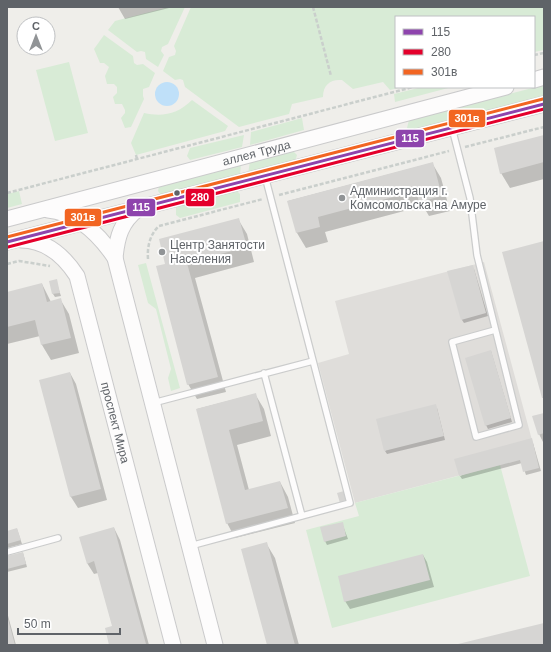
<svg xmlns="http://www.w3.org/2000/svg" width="551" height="652" viewBox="0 0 551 652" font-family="Arial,sans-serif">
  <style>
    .industrial { fill: #dfddda }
    .green { fill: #d8ebd6 }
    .water { fill: #bfe0f9 }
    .shadow { fill: #0003 }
    .building { fill: #d6d5d3 }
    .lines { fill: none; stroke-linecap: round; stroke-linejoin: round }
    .lane-casing { stroke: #cbcccc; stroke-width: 8 }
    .secondary-casing { stroke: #cacacb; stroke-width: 17 }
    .path { stroke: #cacfcc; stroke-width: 2.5; stroke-dasharray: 4 2; stroke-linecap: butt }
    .lane { stroke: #fdfcfc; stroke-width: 5.5 }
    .secondary { stroke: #fdfcfc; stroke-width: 15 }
    .bus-1-casing { stroke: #fff; stroke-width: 6 }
    .bus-2-casing { stroke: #fff; stroke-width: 6 }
    .bus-3-casing { stroke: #fff; stroke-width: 6 }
    .bus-1 { stroke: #8e44ad; stroke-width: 3 }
    .bus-2 { stroke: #e4002b; stroke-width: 3 }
    .bus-3 { stroke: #f26522; stroke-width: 3 }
    .bus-dot { fill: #5f6368; stroke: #fff; stroke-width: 1.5 }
    .poi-dot { fill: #919496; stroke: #fff; stroke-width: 1.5 }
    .labels { text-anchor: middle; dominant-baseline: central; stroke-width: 4; stroke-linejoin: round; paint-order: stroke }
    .street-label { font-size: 12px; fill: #5f6368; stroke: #fff }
    .poi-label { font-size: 12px; fill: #5f6368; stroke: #fff; text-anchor: start }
    .line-badge { stroke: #fff; stroke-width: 1.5 }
    .badge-label { font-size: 11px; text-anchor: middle; font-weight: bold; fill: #fff }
  </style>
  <rect width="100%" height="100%" fill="#efeeea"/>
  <path class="industrial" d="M484,262L536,455L355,503L318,363L349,354L335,301Z"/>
  <path class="green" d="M169,7H185L168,44L162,47L161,51L164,55L158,67L146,59L145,52L141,51L137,52L108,30L115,21Z
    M191,7H544V50L534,52V17H396V87H402L390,90L383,82L353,89L342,80C330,79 323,85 323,97L292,104L289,114L239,127L185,87L183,80L180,79L175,80L163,71L169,57L175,55L176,51L174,46Z
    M104,35L133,56L134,63L137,65L143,64L155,73L149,87L143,89V96L144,99L131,127L125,128L121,118L125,113V110L122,104H115L113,97L117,93V87L114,84H107L105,76L109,67L104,63H100L94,49Z
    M69,62L88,133L55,141L36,70Z
    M544,85V97L410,131L407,128L409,120Z
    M422,87H452L395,102L394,94Z
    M192,100L228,126L225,131L136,155L131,143L144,113C163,117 178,114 192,100Z
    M302,118L304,130L250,145L251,132Z
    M244,135L242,147L190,160L187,156L190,148Z
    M292,150L297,155L295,162L248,174L250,161Z
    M241,163L240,176L161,195L158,191L159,186Z
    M19,191L22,204L7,208V194Z
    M237,191L240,194V202L180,218L176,215V206Z
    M146,263L180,388L171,391L168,378L171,369L156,309L148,303L138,265Z
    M500,465L530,576L332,628L306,530L359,516L355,503Z"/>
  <path class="water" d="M155 94a12 12 0 1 1 24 0a12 12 0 1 1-24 0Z"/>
  <path class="shadow" d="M118,7H173L125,19Z
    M544,136V179L510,188L501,173Z
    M432,163L441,178L450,211L429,216L423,206L325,232L328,242L306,248L297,233L288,201Z
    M238,219L247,234L254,262L195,278L226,392L197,399L188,384L167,265Z
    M474,269L488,316L464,323L462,320Z
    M56,281L61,296L55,297L53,294Z
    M42,284L51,302L60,299L69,314L79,353L51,360L42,345L40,336L7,344V293Z
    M491,351L512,422L488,429L486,425Z
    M70,373L76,384L107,500L78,508L71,497L41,381Z
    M255,394L264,409L271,436L237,445L249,490L280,482L288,497L295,523L235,538L227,523L197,409Z
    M437,408L445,440L387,454L385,451Z
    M544,414V444L539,434Z
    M533,443L541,471L526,475L522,463L462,479L460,476Z
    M342,523L348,539L327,545L325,541Z
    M114,528L120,540L149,645H110L113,627L98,573L94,574L87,563Z
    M17,529L22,544L7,548V532Z
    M266,543L275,558L299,645H268Z
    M23,553L27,567L7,572V557Z
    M423,555L427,562L434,587L350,609L345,601Z
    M7,612L16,645H7Z"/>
  <path class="building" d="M544,135V162L500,174L494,148Z
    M433,162L442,196L419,202L416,191L318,217L320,227L296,233L287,201Z
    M239,218L247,247L187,263L218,377L187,385L156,266L165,264L159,239Z
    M544,241V398H542L502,252Z
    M473,265L486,313L461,320L447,271Z
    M57,279L60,293L52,294L49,281Z
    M42,283L47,302L61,298L71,338L41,345L35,320L7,327V292Z
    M491,350L511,418L485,426L465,358Z
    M70,372L101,489L70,497L39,380Z
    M256,393L263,421L229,430L245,490L280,481L288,508L226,524L196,409Z
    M436,404L444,436L384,451L376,419Z
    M544,413V433L538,435L532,416Z
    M532,438L539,468L523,472L520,460L459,476L454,459Z
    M344,491L347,501L340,503L337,493Z
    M343,522L346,536L324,542L320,527Z
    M114,527L146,644L143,645H109L105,628L112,626L94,561L87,564L79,537Z
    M17,528L21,540L7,544V531Z
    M267,542L295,645H267L241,549Z
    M23,552L26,564L7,569V556Z
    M423,554L430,580L344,602L338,576Z
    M7,615L15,645H7Z
    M544,623V645H458V644Z"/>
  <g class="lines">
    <g class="lane-casing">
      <path id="lane" d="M452,128L470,198L477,255L519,425L476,437L452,342L495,330
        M264,373L302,516
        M153,403L313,361
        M190,546L350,503L265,176
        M7,552L58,538"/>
    </g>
    <g class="secondary-casing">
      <g id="secondary">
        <path d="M534,80L544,77"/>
        <path d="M48,210C78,213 99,234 115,258L215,645"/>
        <path id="s1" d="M7,219L506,87"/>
        <path id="s2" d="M21,240C46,240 64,256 77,276L173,645"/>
        <path d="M7,242L544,104"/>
        <path d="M115,258C117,237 121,222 138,209"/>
      </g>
    </g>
    <path class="path" d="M313,7L331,76
      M534,55L544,53
      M465,147L544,127
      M136,155L137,159
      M7,193L413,87
      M279,195L449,151
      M148,259C147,247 150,234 159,226L263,199
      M7,264L19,261L50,266"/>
    <use href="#lane" class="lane"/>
    <use href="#secondary" class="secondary"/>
    <g class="bus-1-casing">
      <path id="bus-1" d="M7,242L544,104"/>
    </g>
    <g class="bus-2-casing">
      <path id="bus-2" d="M8,247L544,109"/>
    </g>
    <g class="bus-3-casing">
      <path id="bus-3" d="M7,237L543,99"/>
    </g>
    <use href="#bus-1" class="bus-1"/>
    <use href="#bus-2" class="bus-2"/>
    <use href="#bus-3" class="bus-3"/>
  </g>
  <circle class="bus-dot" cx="177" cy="193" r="3.5"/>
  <g class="poi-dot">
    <circle cx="342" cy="198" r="4"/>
    <circle cx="162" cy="252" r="4"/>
  </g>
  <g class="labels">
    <g class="street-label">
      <text stroke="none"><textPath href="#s1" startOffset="258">аллея Труда</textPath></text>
      <text stroke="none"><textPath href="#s2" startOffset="221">проспект Мира</textPath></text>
    </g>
    <g class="poi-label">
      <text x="350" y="191">Администрация г.<tspan x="350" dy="14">Комсомольска на Амуре</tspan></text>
      <text x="170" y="245">Центр Занятости<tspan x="170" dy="14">Населения</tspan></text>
    </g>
  </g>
  <g class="line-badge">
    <rect x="448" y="109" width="38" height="19" rx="4" fill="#f26522"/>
    <rect x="395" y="129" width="30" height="19" rx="4" fill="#8e44ad"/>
    <rect x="185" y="188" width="30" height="19" rx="4" fill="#e4002b"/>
    <rect x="126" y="198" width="30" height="19" rx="4" fill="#8e44ad"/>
    <rect x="64" y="208" width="38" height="19" rx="4" fill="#f26522"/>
  </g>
  <g class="badge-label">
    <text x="467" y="122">301в</text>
    <text x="410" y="142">115</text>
    <text x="200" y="201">280</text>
    <text x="141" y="211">115</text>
    <text x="83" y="221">301в</text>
  </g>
  <rect width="551" height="652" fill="none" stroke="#5f6368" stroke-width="16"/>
  <rect x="395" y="16" width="140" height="72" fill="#ffffff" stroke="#bfc1c3"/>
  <rect x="403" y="29" width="20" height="6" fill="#8e44ad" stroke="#bfc1c3"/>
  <text x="431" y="36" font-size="12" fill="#5f6368">115</text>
  <rect x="403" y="49" width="20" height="6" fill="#e4002b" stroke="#bfc1c3"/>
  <text x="431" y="56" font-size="12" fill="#5f6368">280</text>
  <rect x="403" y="69" width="20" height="6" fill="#f26522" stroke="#bfc1c3"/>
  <text x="431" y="76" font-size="12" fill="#5f6368">301в</text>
  <g transform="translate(36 36)"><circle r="19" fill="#ffffff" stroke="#bfc1c3"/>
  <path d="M0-3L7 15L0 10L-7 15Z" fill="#919496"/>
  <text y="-6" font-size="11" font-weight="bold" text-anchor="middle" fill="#5f6368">С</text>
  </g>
  <path d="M18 628v6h102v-6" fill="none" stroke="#5f6368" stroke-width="2"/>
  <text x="24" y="628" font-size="12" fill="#5f6368" stroke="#ffffff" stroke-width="3" paint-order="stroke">50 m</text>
</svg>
